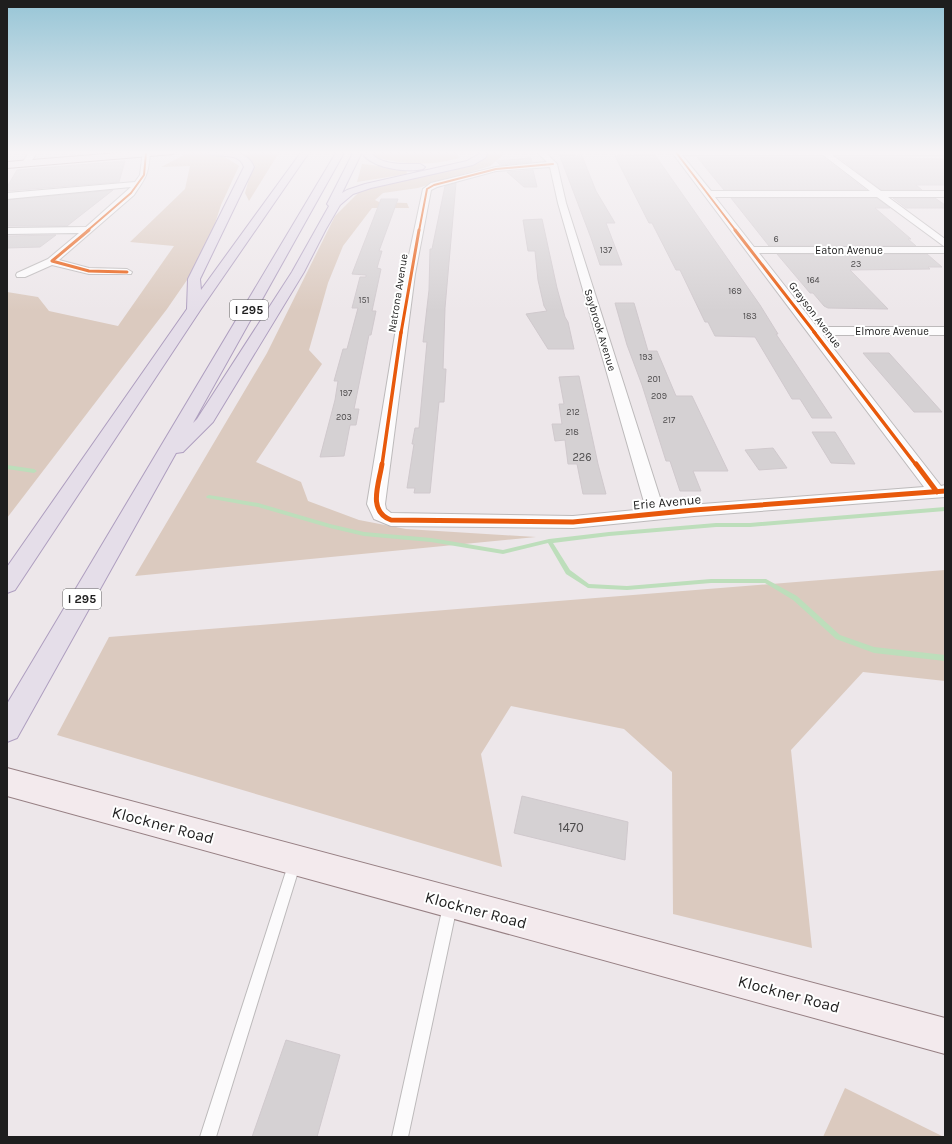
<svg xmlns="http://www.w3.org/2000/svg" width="952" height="1144" viewBox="0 0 952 1144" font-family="Karla,sans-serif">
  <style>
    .forest { fill: #dbcabf }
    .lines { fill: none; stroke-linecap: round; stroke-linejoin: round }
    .stream { fill: #bddebb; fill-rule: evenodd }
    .building { fill: #d5d1d3; stroke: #d0c9cd }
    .service-casing { stroke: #bdbabb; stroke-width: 2 }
    .minor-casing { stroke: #bdbabb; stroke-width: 2 }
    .secondary-casing { stroke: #978084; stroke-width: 2 }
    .motorway-casing { stroke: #ae9ebf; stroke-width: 2 }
    .service { fill: #fcfbfc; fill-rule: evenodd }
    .minor { fill: #fcfbfc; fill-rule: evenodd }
    .secondary { fill: #f3eaed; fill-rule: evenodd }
    .motorway { fill: #e5dee9; fill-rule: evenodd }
    .cycleway-far3-casing { stroke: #fff; stroke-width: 3 }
    .cycleway-far2-casing { stroke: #fff; stroke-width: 4.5 }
    .cycleway-far1-casing { stroke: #fff; stroke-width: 5.5 }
    .cycleway-casing { stroke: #fff; stroke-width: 8 }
    .cycleway-far3 { stroke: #e8590c; stroke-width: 2 }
    .cycleway-far2 { stroke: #e8590c; stroke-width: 3 }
    .cycleway-far1 { stroke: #e8590c; stroke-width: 3.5 }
    .cycleway { stroke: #e8590c; stroke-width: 5 }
    .labels { text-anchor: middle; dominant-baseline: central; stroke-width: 4; stroke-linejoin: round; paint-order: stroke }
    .far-number-label { font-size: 9px; fill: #4e4c4d }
    .far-street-label { font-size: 11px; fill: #1e1e1e; stroke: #fff }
    .number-label { font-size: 11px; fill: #4e4c4d }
    .shield { fill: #fff; stroke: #626262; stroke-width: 1 }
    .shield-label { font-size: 12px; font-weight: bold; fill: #1e1e1e }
    .street-label { font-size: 13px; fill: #1e1e1e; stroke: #fff }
    .near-number-label { font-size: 13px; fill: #4e4c4d }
    .near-street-label { font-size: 16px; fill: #1e1e1e; stroke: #fff }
  </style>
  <rect width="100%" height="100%" fill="#ede7ea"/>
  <path class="forest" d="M250,151H280L249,201L245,193L253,164L245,154Z
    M372,151H456L459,158C430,166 404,165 374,157Z
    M487,151H503L501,157L490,166L418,188L383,193L375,200L379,202L407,203L409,208H372L343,246L328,283L309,350L322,364L256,462L301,482L308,501L359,520L406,529L536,537L135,576L267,353L335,216L360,191L478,162Z
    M188,153C212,153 219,152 239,166L221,205L205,254L167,309L7,518V292L38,297L49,311L118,326L174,246L130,242L185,189L190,166L161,167Z
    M362,164L406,169L407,174L357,182Z
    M945,570V681L863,672L791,750L812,948L673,914L672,772L624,729L511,706L481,754L502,867L57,735L109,637Z
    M845,1088L944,1137H823Z"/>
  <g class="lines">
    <path class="stream" d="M7,465L34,469L37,471L34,473L7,469Z
      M209,495L258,503L330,524L364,532L431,538L503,550L549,539L609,532L716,523H750L945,507V511L750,527H716L609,536L553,543L570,570L589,584L627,586L711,579H766L797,596L840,635L874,647L945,655V661L874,653L836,639L793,600L765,583H711L627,590L588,588L566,574L548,543L503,554L431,542L364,536L330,528L258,507L207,498L206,497L207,496Z"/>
  </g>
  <path class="building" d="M558,151H569L576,156H582L596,191L615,223H606L622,265H600L591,238Z
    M655,155L760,305L778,334H776L832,418H812L800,399H792L755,337L715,336L708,322H705L680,270H676L652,223H649L615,156Z
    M697,157L824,158L866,190H724Z
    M838,157L945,159V185H916L922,190H881Z
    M531,158L532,162L500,165L496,161Z
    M125,161L119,182L7,191V187L17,170Z
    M533,170L537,187H524L507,172Z
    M456,183L445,308L443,369H446L444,402H439L430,493H414L415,488H407L414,444H412L415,428H419L427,342H423L429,290L430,249H432L445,186Z
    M113,190L67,226H7V200Z
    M731,198H877L890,208H875L911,239H908L916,246H769Z
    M893,198H935L945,205V208H906Z
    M381,199H398L379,251H382L377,268L381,269L372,311H376L371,335H369L354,409H359L356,425H350L344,456L320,457L335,400L338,381H334L343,349H347L358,308H352L360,277H366V275L352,274Z
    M542,219L557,288L565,317L568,322L574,349H548L526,314L547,311L544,306L538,280L535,251H528L523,220Z
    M7,235V236L56,235L40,247L7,248Z
    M777,254H927L942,267H928L930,269L850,270L888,309L828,308L824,306L813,293H810Z
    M615,303H634L648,351H657L676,396H692L728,471H693L701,491H680L670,461H666L642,385L627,345Z
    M863,353H889L942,412H914Z
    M579,376L598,464L606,494H583L577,464H568L565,440L555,441L552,424H562L559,404H564L559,377Z
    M812,432H835L855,464L831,463Z
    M773,448L787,468L759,470L745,450Z
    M522,796L628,822L625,860L514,833Z
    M286,1040L340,1055L317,1137H252Z"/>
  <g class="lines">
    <g class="service-casing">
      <path id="service" d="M295,856L300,857L301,862L216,1137H200L289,862L290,857Z
        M450,899L455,901L457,906L408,1137H392L443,906L445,901Z"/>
    </g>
    <g class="minor-casing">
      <path id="minor" d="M30,151H38L29,165H23L22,163Z
        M143,151L150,153C148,176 146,177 134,195L59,260L89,268L127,269L132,272L131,274H89L52,265L25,277H17L16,275L17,273L48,259L79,233L7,234V228L86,227L131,187L7,199V193L135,182L140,175Z
        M536,151H544L557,164L566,203L663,507L924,487L671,151H945V155H832L881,191H945V197H888L945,239V253H759L817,327H945V335H823L941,486L945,485V497L694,516L573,528L391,526L374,519L367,504L405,274L423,189L431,183L496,167L547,162ZM682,155H823L870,191H711ZM550,167L558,203L646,509L573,516L391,513L386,509L385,504L415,274L431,190L437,187L496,171ZM715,197H877L945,247H754Z"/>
    </g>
    <g class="secondary-casing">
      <path id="secondary" d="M142,151H177L173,154L7,168V162Z
        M7,768L945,1018V1054L7,796Z"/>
    </g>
    <g class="motorway-casing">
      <path id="motorway" d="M204,151C221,151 246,147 254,167L200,279L201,290L302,151H310L201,309L15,590L7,593V567L187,309L188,279L244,167C238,149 215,161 204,151Z
        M337,151H345L193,423L197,419L292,272L329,206L327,204L354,151H370C378,166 406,164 420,164L425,167L423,169C407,173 369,168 362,152L342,193L347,190L365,184L467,161L479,154L481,151H489L485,158L473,165L371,188L353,194L340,205L326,229L304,272L213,422L183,452L176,453L17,738L7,742V704Z"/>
    </g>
    <use href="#service" class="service"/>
    <use href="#minor" class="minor"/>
    <use href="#secondary" class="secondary"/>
    <use href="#motorway" class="motorway"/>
    <g class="cycleway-far3-casing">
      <path id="cycleway-far3" d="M675,151L736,231
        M87,231L131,193L144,175L146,153
        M419,231L427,189L434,185L496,169L553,164"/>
    </g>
    <g class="cycleway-far2-casing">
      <path id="cycleway-far2" d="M89,230L52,261L89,271L127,272
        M735,230L815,333
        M401,333L419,230"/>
    </g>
    <g class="cycleway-far1-casing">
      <path id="cycleway-far1" d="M814,332L916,465
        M382,465L401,332"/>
    </g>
    <g class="cycleway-casing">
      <path id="cycleway" d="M382,464C379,484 367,511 391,520L573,522L694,510L945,491
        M916,464L937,492"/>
    </g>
    <use href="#cycleway-far3" class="cycleway-far3"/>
    <use href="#cycleway-far2" class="cycleway-far2"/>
    <use href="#cycleway-far1" class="cycleway-far1"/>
    <use href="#cycleway" class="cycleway"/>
  </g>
  <linearGradient id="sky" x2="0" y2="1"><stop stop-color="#97c5d6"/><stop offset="0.49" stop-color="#f7f4f6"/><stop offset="1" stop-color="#f7f4f6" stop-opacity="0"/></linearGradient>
  <rect width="952" height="311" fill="url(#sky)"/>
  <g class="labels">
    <g class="far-number-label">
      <text x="776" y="239">6</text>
      <text x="606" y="250">137</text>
      <text x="856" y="264">23</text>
      <text x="813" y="280">164</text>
      <text x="735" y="291">169</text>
      <text x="364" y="300">151</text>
      <text x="750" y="316">183</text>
      <text x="646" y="357">193</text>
      <text x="654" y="379">201</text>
      <text x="346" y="393">197</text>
      <text x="659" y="396">209</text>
      <text x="573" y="412">212</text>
      <text x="344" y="417">203</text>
      <text x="669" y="420">217</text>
      <text x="572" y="432">218</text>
    </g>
    <g class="far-street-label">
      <text x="849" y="250">Eaton Avenue</text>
      <text transform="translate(398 293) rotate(-81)">Natrona Avenue</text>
      <text transform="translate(815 315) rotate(53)">Grayson Avenue</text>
      <text transform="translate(600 330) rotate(73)">Saybrook Avenue</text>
      <text x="892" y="331">Elmore Avenue</text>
    </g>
    <g class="number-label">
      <text x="582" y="457">226</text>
    </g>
    <g class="shield">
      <rect x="230" y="300" width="38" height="20" rx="3"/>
      <rect x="63" y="589" width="38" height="20" rx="3"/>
    </g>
    <g class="shield-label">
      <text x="249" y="310">I 295</text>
      <text x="82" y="599">I 295</text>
    </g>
    <g class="street-label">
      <text transform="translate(667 502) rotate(-5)">Erie Avenue</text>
    </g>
    <g class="near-number-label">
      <text x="571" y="827">1470</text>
    </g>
    <g class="near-street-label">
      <text transform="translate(163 825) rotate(15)">Klockner Road</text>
      <text transform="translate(476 910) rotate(15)">Klockner Road</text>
      <text transform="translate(789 994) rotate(15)">Klockner Road</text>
    </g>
  </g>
  <rect width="952" height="1144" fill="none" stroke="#1e1e1e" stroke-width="16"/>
</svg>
